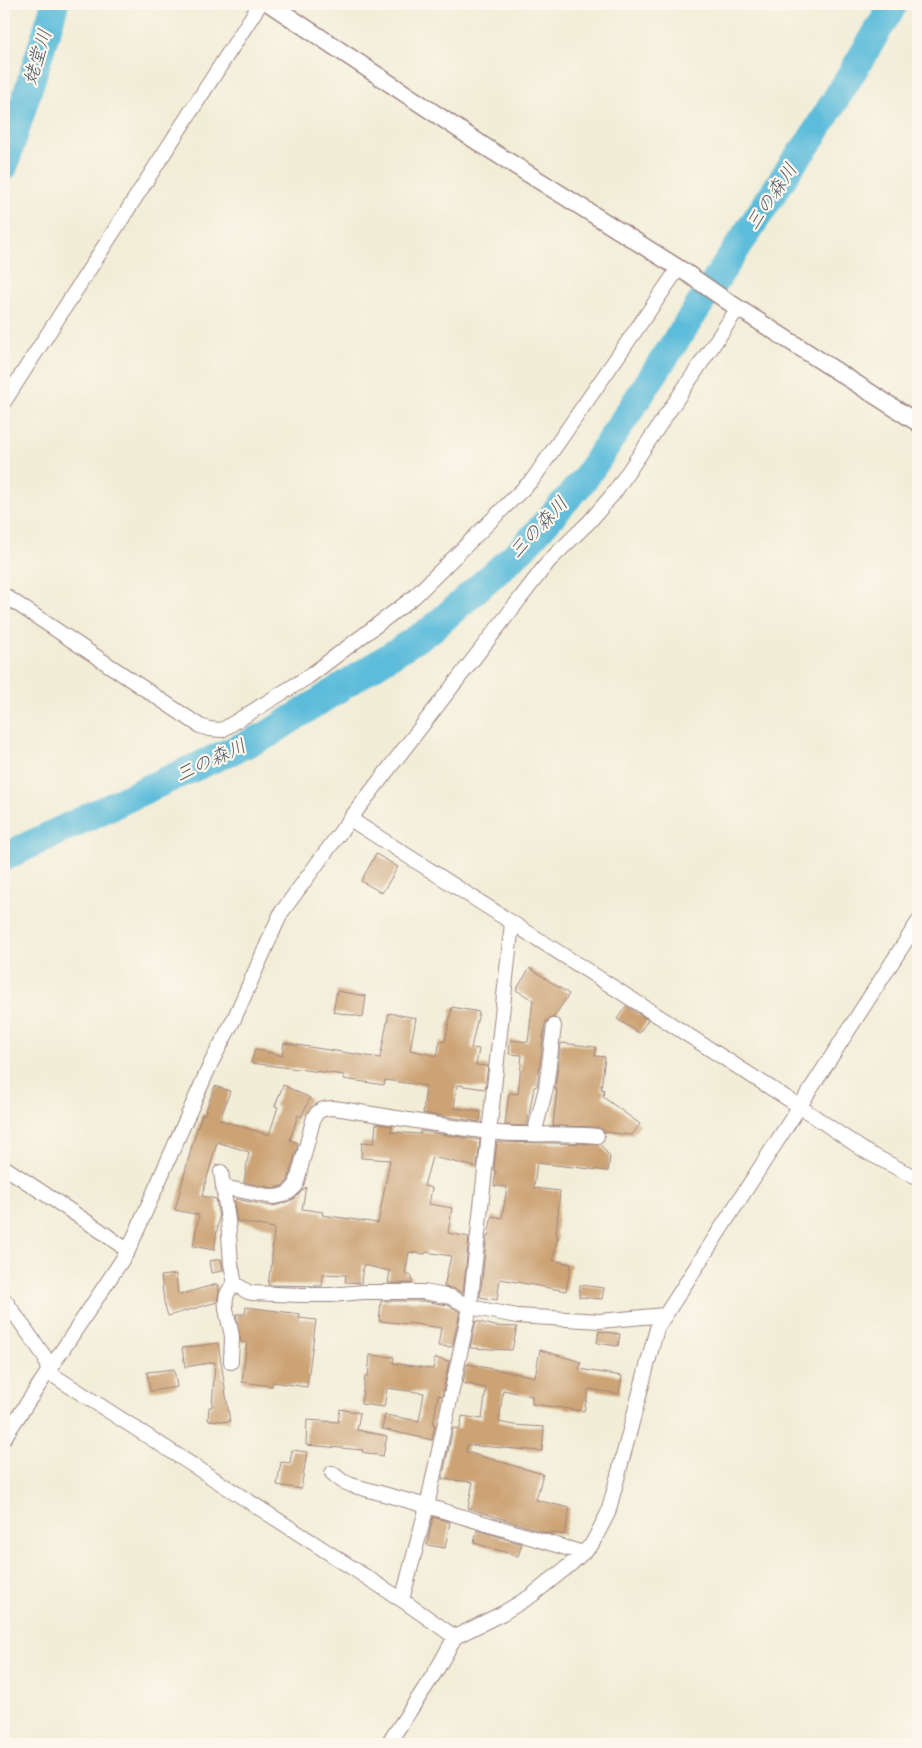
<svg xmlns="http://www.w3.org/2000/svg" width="922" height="1748" viewBox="0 0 922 1748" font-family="Mynerve,'Klee One',sans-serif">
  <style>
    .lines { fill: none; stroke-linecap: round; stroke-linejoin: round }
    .river { stroke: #5cbcda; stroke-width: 28 }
    .building { fill: #cca374 }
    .minor-casing { stroke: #9e8681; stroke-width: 16 }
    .tertiary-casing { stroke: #9e8681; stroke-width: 19 }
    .minor { stroke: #fff; stroke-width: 14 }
    .tertiary { stroke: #fff; stroke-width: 16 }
    .labels { text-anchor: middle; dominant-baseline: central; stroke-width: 4.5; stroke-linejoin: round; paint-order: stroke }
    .water-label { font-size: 19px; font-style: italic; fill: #505668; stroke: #fbf7ec }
  </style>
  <rect width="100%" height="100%" fill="#fbf7ec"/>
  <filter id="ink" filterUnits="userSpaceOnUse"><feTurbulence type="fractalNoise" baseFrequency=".02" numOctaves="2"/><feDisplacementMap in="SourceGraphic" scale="10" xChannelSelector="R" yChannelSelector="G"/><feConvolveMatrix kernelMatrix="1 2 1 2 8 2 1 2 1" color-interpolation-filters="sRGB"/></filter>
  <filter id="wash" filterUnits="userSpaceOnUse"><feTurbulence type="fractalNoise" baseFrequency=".0096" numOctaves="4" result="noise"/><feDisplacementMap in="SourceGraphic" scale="20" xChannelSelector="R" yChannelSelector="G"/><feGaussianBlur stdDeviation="1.12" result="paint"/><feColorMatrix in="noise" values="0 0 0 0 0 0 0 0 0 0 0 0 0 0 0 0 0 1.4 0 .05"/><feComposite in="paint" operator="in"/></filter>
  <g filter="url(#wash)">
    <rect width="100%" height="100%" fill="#f2edd7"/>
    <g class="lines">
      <path class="river" d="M4,167L55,4
        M4,857L149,788L267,735L433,628L523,548L584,480L793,163L810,141L894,4"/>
    </g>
    <g id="blocks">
      <path class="building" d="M376,854L398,867L382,893L361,881Z
        M530,968L569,994L554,1017L547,1020L545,1024L537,1086L534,1087L527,1126L505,1125L509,1093L518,1094L522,1055L509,1054L510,1040L528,1042L533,1000L516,990Z
        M337,991L366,996L363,1017L333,1012Z
        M626,1006L648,1020L639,1033L617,1019Z
        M452,1007L479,1012L471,1048L479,1049L476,1065L488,1066L485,1089L457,1085L454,1108L481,1112L480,1122L423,1113L426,1086L385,1080L384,1085L344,1079V1075L251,1063L255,1049L282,1056L284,1043L380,1058L389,1013L416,1018L410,1050L437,1056L440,1041L445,1042Z
        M561,1043L596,1047L595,1056L605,1057L601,1089L604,1090L603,1097L640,1124L632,1135L605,1132L598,1127L553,1126L557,1090L555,1089Z
        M283,1085L310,1098L301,1117L298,1115L290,1140L298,1143L288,1181L282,1186L273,1188L244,1182L249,1152L217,1142L202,1196L216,1199L219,1218L214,1250L193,1246L199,1215L175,1210L191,1149L202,1114L204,1115L215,1086L230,1091L220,1120L269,1135L278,1107L275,1106Z
        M376,1124L392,1126L391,1132L420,1134V1131L480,1140L477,1167L432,1157L424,1186L432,1188L429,1204L452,1208L448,1233L469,1237L463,1293L453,1288L444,1287L451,1256L426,1252L425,1254L409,1252L405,1274L412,1276V1283H388L390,1271L363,1265L361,1283L345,1282L346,1275L323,1274L322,1286L268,1285L270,1271H271L274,1228L237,1221L234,1203L236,1199L271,1206L278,1205L294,1199L306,1187L302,1209L323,1212L322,1215L378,1223L390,1160L361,1158L362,1142L374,1143Z
        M497,1142L600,1144L610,1157L608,1171L537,1163L534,1188L560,1191L556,1235L558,1236L553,1260L571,1264L566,1291L500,1279L497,1300L480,1297L487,1236H488L492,1216L502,1218L507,1187L494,1186L496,1171L494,1170Z
        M221,1259L223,1271L211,1273L209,1261Z
        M176,1274L178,1295L217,1284L219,1292L217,1302L168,1316L164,1302L161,1276Z
        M580,1285L604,1288L602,1299L579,1297Z
        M381,1301H423L448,1305L460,1312L452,1347L438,1346L441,1328L409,1323V1324L379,1321Z
        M246,1307L300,1314L299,1318L316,1320L307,1387L273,1382L272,1386L242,1382L247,1342H241L236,1314H245Z
        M476,1321L495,1326L517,1327L512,1350L470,1348Z
        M599,1331L620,1334L618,1346L597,1343Z
        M218,1343L221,1362L230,1422L208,1420L209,1407H212L215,1362L185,1367L182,1348Z
        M540,1350L581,1362L579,1369L622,1376L619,1394L589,1389L584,1411L532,1404V1396L503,1390L499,1422L513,1425L544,1427L542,1451L467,1445L466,1452L543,1474L536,1500L570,1508L564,1535L550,1532V1534L468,1508L473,1482L442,1479L453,1428L460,1429L462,1416L482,1419L486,1388L463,1383L467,1364L535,1377Z
        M370,1355L394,1357L393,1363L433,1369L435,1358L449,1361L442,1396L438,1395L433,1425H435L432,1440L382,1429L385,1415L419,1421L424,1393L387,1388L384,1407L361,1404L365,1376H368Z
        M174,1369L177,1387L150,1391L147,1372Z
        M340,1409L360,1413L357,1430L387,1436L383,1456L362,1452L363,1450L306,1445L307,1420L338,1422Z
        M292,1450L307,1452L301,1489L277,1485L281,1462L290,1463Z
        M433,1517L450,1522L445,1548L427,1545Z
        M477,1530L522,1544L518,1556L474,1543Z"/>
    </g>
  </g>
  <g filter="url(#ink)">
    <use href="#blocks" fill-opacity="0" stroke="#9e8681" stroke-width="1"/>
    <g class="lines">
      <g class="minor-casing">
        <path id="minor" d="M4,402L260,4
          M4,595L200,726L209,729L222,730L308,677L414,597L533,479L678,269
          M350,819L799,1106L865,1151L918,1179
          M534,1134L546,1088L554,1026
          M4,1167L101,1231L128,1251
          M221,1172L228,1220L231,1264L235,1284L248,1292L252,1293L300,1295H331L363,1292H424L451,1297L470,1307L517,1316L600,1321L665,1315
          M223,1187L273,1197C284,1196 290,1193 296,1185L314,1117C319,1109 325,1108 333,1108C385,1115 437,1126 490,1132C526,1137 562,1132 597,1136
          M4,1299L45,1357L48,1372L402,1600L455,1637
          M231,1362C231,1354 232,1345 232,1337C230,1319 217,1297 235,1284
          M4,1438L128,1251L211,1063L234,1019L281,913L350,819L549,561L590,521L614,493L738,308
          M332,1473L342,1481L351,1485L427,1506L583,1553
          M402,1600L427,1506L470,1307L512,923
          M388,1744L436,1671L455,1637L503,1613L531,1596L571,1564L592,1544L608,1513L657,1328L918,922"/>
      </g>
      <g class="tertiary-casing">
        <path id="tertiary" d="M270,4L484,146L688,274L727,301L918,423"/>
      </g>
      <use href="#minor" class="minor"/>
      <use href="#tertiary" class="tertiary"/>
    </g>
  </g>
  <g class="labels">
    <g class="water-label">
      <text transform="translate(38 57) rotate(-73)">姥堂川</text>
      <text transform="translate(772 197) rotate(-56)">三の森川</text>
      <text transform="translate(539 528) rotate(-47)">三の森川</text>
      <text transform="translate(211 761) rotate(-25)">三の森川</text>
    </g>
  </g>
  <rect width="922" height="1748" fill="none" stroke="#fbf7ec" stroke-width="20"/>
</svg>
